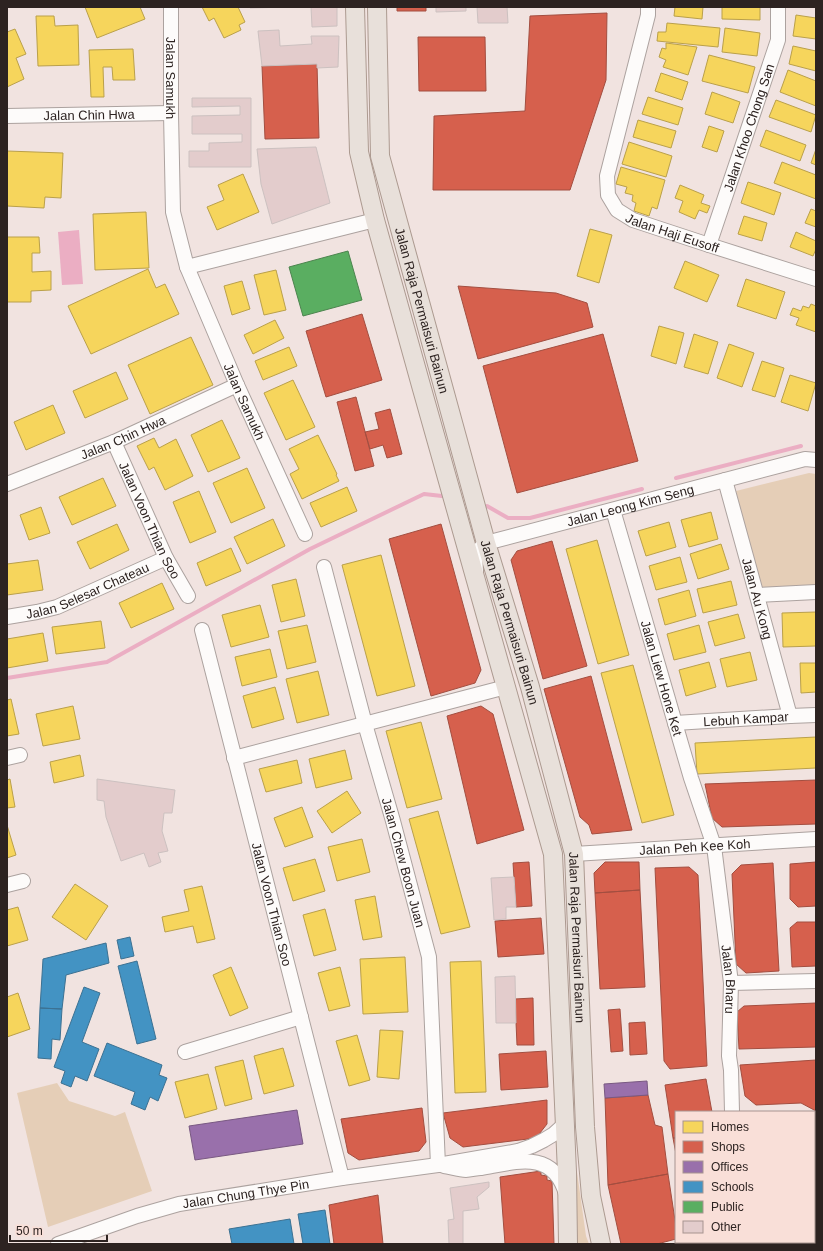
<svg xmlns="http://www.w3.org/2000/svg" width="823" height="1251" viewBox="0 0 823 1251" font-family="Arial,sans-serif">
  <style>
    .green { fill: #e5ceb7 }
    .water { fill: #ebaec3 }
    .homes { fill: #f6d55c; stroke: #baa04a }
    .shops { fill: #d6604d; stroke: #a34e40 }
    .offices { fill: #9970ab; stroke: #795982 }
    .schools { fill: #4393c3; stroke: #3c7192 }
    .public { fill: #5aae61; stroke: #4c844e }
    .lines { fill: none; stroke-linecap: round; stroke-linejoin: round }
    .stream { stroke: #ebaec3; stroke-width: 4 }
    .building { fill: #e3cccc; stroke: #ccc1c0 }
    .minor-casing { stroke: #aca29f; stroke-width: 16 }
    .major-casing { stroke: #ac9a90; stroke-width: 20 }
    .minor { stroke: #fdfbfa; stroke-width: 14 }
    .major { stroke: #e8e0da; stroke-width: 18 }
    .labels { text-anchor: middle; dominant-baseline: central; stroke-width: 4; stroke-linejoin: round; paint-order: stroke }
    .street-label { font-size: 13px; fill: #2d2321; stroke: #f9dfd8 }
  </style>
  <rect width="100%" height="100%" fill="#f1e3e0"/>
  <path class="green" d="M809,473L816,474V587L762,590L736,491Z
    M57,1083L69,1101L115,1116L125,1112L152,1191L48,1227L17,1093Z
    M574,1172H577L586,1236L589,1244H576Z"/>
  <path class="water" d="M79,230L83,284L62,285L58,232Z"/>
  <path class="homes" d="M85,7H140L145,19L97,38Z
    M202,7H238L245,22L239,25L241,30L224,38L214,18L209,21Z
    M675,7H703L702,19L674,16Z
    M722,7H760V20L722,19Z
    M796,15L816,18V39L793,36Z
    M36,16H54L55,26L78,25L79,65L38,66Z
    M667,23L720,28L718,47L657,41L658,32H666Z
    M725,28L760,33L757,56L722,52Z
    M15,29L26,54L16,58L24,79L7,87V32Z
    M666,43L697,47L688,75L663,67L666,60L659,57L662,48L666,49Z
    M793,46L816,51V71L789,64Z
    M133,49L135,80H113L112,67H103L104,97H91L89,50Z
    M709,55L755,67L748,93L702,81Z
    M788,70L816,81V106L780,92Z
    M661,73L688,82L682,100L655,91Z
    M712,92L740,102L733,123L705,114Z
    M648,97L683,108L678,125L642,114Z
    M776,100L816,115L811,132L769,117Z
    M638,120L676,131L671,148L633,137Z
    M709,126L724,131L717,152L702,147Z
    M766,130L806,145L800,161L760,146Z
    M629,142L672,156L666,177L622,164Z
    M816,149V165L811,163Z
    M7,151L63,153L61,198L45,197L44,208L7,206Z
    M782,162L816,175V199L774,183Z
    M621,167L665,180L657,209L652,207L649,216L634,211L636,203L632,201L633,195L625,193L627,187L616,184Z
    M243,174L259,212L217,230L207,207L224,200L218,185Z
    M748,182L781,193L774,215L741,203Z
    M680,185L704,195L701,203L710,206L707,213L699,210L695,219L679,212L683,201L675,198Z
    M811,209L816,211V227L805,223Z
    M146,212L149,268L95,270L93,214Z
    M744,216L767,223L762,241L738,234Z
    M590,229L612,235L599,283L577,276Z
    M796,232L816,241V249L813,256L790,247Z
    M7,237H39L40,253H32V272L51,271V290L31,291V302H7Z
    M685,261L719,275L707,302L674,288Z
    M148,269L156,288L165,284L179,314L91,354L68,306Z
    M276,270L286,310L264,315L254,275Z
    M746,279L785,292L776,319L737,306Z
    M242,281L250,309L232,315L224,286Z
    M811,304L816,306V332L796,325L799,318L790,315L793,308L801,311L803,306L809,308Z
    M275,320L284,338L253,354L244,335Z
    M659,326L684,333L676,364L651,356Z
    M694,334L718,342L708,374L684,367Z
    M191,337L213,385L150,414L128,365Z
    M729,344L754,353L742,387L717,378Z
    M289,347L297,366L263,380L255,361Z
    M762,361L784,368L775,397L752,390Z
    M116,372L128,399L85,418L73,391Z
    M790,375L816,383L808,411L781,402Z
    M293,380L315,427L286,440L264,393Z
    M53,405L65,433L26,450L14,422Z
    M222,420L240,458L208,472L191,435Z
    M318,435L337,474L336,475L339,481L302,499L290,474L299,469L289,449Z
    M154,438L159,448L176,439L193,476L165,490L154,467L149,470L137,446Z
    M247,468L265,508L231,523L213,483Z
    M103,478L116,506L72,525L59,497Z
    M347,487L357,511L321,527L310,503Z
    M199,491L216,532L190,543L173,502Z
    M41,507L50,533L29,540L20,515Z
    M711,512L718,539L689,547L681,520Z
    M273,519L285,546L247,564L234,537Z
    M669,522L676,547L646,556L638,531Z
    M117,524L129,550L90,569L77,542Z
    M597,540L629,655L598,664L566,549Z
    M721,544L729,569L698,579L690,554Z
    M231,548L241,571L206,586L197,563Z
    M381,555L415,686L377,696L342,565Z
    M680,557L687,582L656,590L649,566Z
    M38,560L43,590L7,595V564Z
    M296,579L305,616L281,622L272,585Z
    M731,581L737,605L703,613L697,589Z
    M162,583L174,609L131,628L119,603Z
    M689,590L696,616L665,625L658,599Z
    M260,605L269,637L231,647L222,615Z
    M816,612V646L783,647L782,613Z
    M738,614L745,638L715,646L708,622Z
    M101,621L105,648L56,654L52,627Z
    M307,625L316,662L287,669L278,631Z
    M699,625L706,652L674,660L667,634Z
    M43,633L48,661L7,668V639Z
    M270,649L277,677L242,686L235,657Z
    M750,652L757,680L727,687L720,659Z
    M709,662L716,687L686,696L679,670Z
    M800,663H816V692L801,693Z
    M633,665L674,815L642,823L601,673Z
    M318,671L329,715L297,723L286,679Z
    M275,687L284,719L252,728L243,696Z
    M11,699L19,734L7,736V700Z
    M73,706L80,739L43,746L36,714Z
    M421,722L442,799L407,808L386,731Z
    M816,737V768L697,774L695,743Z
    M345,750L352,779L316,788L309,759Z
    M80,755L84,776L54,783L50,762Z
    M297,760L302,783L266,792L259,769Z
    M10,779L15,807L7,808V780Z
    M347,791L361,813L332,833L317,811Z
    M302,807L313,837L285,847L274,818Z
    M438,811L470,927L441,934L409,819Z
    M7,825L16,855L7,858Z
    M362,839L370,872L337,881L328,847Z
    M315,859L325,891L293,901L283,868Z
    M75,884L108,906L86,940L52,917Z
    M202,886L215,939L197,943L193,926L165,932L162,917L189,911L184,890Z
    M375,896L382,937L363,940L355,900Z
    M18,907L28,940L7,946V910Z
    M325,909L336,950L314,956L303,915Z
    M405,957L408,1012L363,1014L360,959Z
    M481,961L486,1092L455,1093L450,962Z
    M231,967L248,1008L230,1016L213,975Z
    M340,967L350,1006L329,1011L318,973Z
    M18,993L30,1029L7,1037V997Z
    M380,1030L403,1031L399,1079L377,1077Z
    M357,1035L370,1080L349,1086L336,1041Z
    M283,1048L294,1086L264,1094L254,1056Z
    M243,1060L252,1099L225,1106L215,1067Z
    M208,1074L217,1109L185,1118L175,1082Z"/>
  <path class="shops" d="M397,7H426V11H397Z
    M607,13L606,80L570,190H433L434,116L525,111L530,16Z
    M418,37H485L486,91H419Z
    M317,64L319,138L265,139L262,66Z
    M458,286L556,293L587,303L593,327L478,359Z
    M362,314L382,380L326,397L306,331Z
    M603,334L638,461L517,493L483,366Z
    M356,397L374,466L355,471L337,402Z
    M390,409L402,454L387,458L383,445L370,449L365,432L379,429L375,413Z
    M441,524L481,670L475,683L431,696L389,539Z
    M552,541L587,666L543,679L511,560L517,551Z
    M591,676L632,830L592,834L589,825L580,817L544,689Z
    M481,706L493,714L524,830L477,844L447,716Z
    M816,780V824L722,827L712,818L705,784Z
    M529,862L532,906L516,907L513,863Z
    M605,862H639L640,890L595,893L594,873Z
    M816,862V906L798,907L790,899V864Z
    M773,863L779,971L746,973L736,964L732,874L741,865Z
    M689,867L698,875L707,1066L670,1069L664,1061L655,868Z
    M640,890L645,987L600,989L595,893Z
    M541,918L544,954L498,957L495,921Z
    M797,922H816V966L792,967L790,928Z
    M533,998L534,1045H517L515,999Z
    M816,1003V1047L739,1049L737,1012L744,1006Z
    M620,1009L623,1051L611,1052L608,1010Z
    M645,1022L647,1054L630,1055L629,1023Z
    M546,1051L548,1087L501,1090L499,1054Z
    M816,1060V1111L801,1103L756,1105L745,1096L740,1065Z
    M706,1079L712,1112H676V1138H673L665,1085Z
    M648,1095L655,1125L662,1127L668,1174L608,1185L605,1098Z
    M547,1100V1124L536,1138L463,1147L450,1138L443,1113Z
    M422,1108L426,1142L419,1151L359,1160L348,1153L341,1119Z
    M673,1138H676V1154Z
    M814,1141L816,1142V1195L814,1194Z
    M541,1171V1175L547,1176V1180L552,1181L554,1244H505L500,1177Z
    M668,1174L676,1227V1239L657,1244H621L608,1185Z
    M378,1195L383,1244H334L329,1205Z
    M814,1204L816,1206V1218L814,1222Z
    M737,1242H743L744,1244H730Z"/>
  <path class="offices" d="M647,1081L648,1095L605,1098L604,1084Z
    M297,1110L303,1144L195,1160L189,1126Z"/>
  <path class="schools" d="M130,937L134,956L121,959L117,940Z
    M106,943L109,963L66,975L62,1009L40,1008L43,959Z
    M137,961L156,1039L137,1044L118,966Z
    M84,987L100,993L82,1042L99,1049L87,1081L75,1076L71,1087L61,1083L65,1071L54,1067Z
    M40,1008L62,1009L60,1040L52,1039L51,1059L38,1058Z
    M107,1043L162,1065L159,1075L167,1078L158,1101L150,1097L145,1110L131,1104L135,1092L94,1076Z
    M325,1210L330,1244H303L298,1214Z
    M290,1219L294,1244H232L229,1229Z"/>
  <path class="public" d="M348,251L362,300L303,316L289,267Z"/>
  <g class="lines">
    <path class="stream" d="M676,478L801,446
      M487,506L508,518H530L642,489
      M7,678L107,662L310,549L424,494L442,496"/>
  </g>
  <path class="building" d="M250,7H291L250,8Z
    M311,7H337V26L312,27Z
    M436,7H466V11L436,12Z
    M477,7H507L508,23H478Z
    M279,30L280,46L312,44L311,36H339L338,67L317,68V64L262,66L258,31Z
    M192,98H251V167H189V151H209V143L242,142V134H192V116L240,115V106L192,107Z
    M316,147L330,203L272,224L261,184L257,149Z
    M97,779L175,790L172,813H164L162,831L168,851L158,853L161,862L149,867L144,853L121,861L106,817L104,801L97,800Z
    M514,877L516,907H506V919L494,920L491,878Z
    M515,976L516,1023H496L495,977Z
    M489,1182V1187L477,1197L479,1209L463,1211V1244H449L448,1220L454,1219L450,1188Z"/>
  <g class="lines">
    <g class="minor-casing">
      <g id="minor">
        <path id="s1" d="M171,7V113L173,212L187,267L237,385L305,534"/>
        <path id="s2" d="M648,7V15L607,176L608,195L617,210L633,220L709,245L816,279"/>
        <path id="s3" d="M7,116L171,113"/>
        <path id="s4" d="M709,245L778,40V7"/>
        <path d="M187,267L375,220"/>
        <path id="s5" d="M114,442L166,558L188,596"/>
        <path id="s6" d="M725,480L790,716"/>
        <path id="s7" d="M7,484L114,442L237,385"/>
        <path id="s8" d="M613,510L691,778L714,846L731,983L729,1056L731,1070L732,1112"/>
        <path id="s9" d="M324,567L365,724L393,821L429,957L438,1165"/>
        <path id="s10" d="M476,571C475,557 474,552 486,543L805,459L816,460"/>
        <path d="M757,595L816,592"/>
        <path id="s11" d="M7,617L37,612L57,607L166,558"/>
        <path id="s12" d="M202,630L342,1178"/>
        <path id="s13" d="M675,723L790,716L816,715"/>
        <path d="M7,758L20,755"/>
        <path d="M234,758L506,687"/>
        <path id="s14" d="M574,854L816,839"/>
        <path d="M7,885L23,881"/>
        <path d="M731,983L816,981"/>
        <path d="M185,1052L301,1017"/>
        <path d="M814,1124H816"/>
        <path d="M444,1166C451,1167 459,1170 466,1170C471,1170 476,1168 481,1168C516,1162 553,1149 566,1194"/>
        <path d="M764,1242L765,1244"/>
        <path id="s15" d="M58,1244L137,1216L179,1204L342,1178L438,1165L518,1151L532,1146L544,1140L554,1134L565,1124"/>
      </g>
    </g>
    <g class="major-casing">
      <g id="major">
        <path d="M355,7L359,152L375,220L422,389L553,854L567,1172L568,1244"/>
        <path id="s16" d="M377,7L380,156L486,543L530,687L574,854L585,1127L591,1196L601,1244"/>
      </g>
    </g>
    <use href="#minor" class="minor"/>
    <use href="#major" class="major"/>
  </g>
  <g class="labels">
    <g class="street-label">
      <text stroke="none"><textPath href="#s1" startOffset="71">Jalan Samukh</textPath></text>
      <text stroke="none"><textPath href="#s3" startOffset="82">Jalan Chin Hwa</textPath></text>
      <text stroke="none"><textPath href="#s4" startOffset="124">Jalan Khoo Chong San</textPath></text>
      <text stroke="none"><textPath href="#s2" startOffset="271">Jalan Haji Eusoff</textPath></text>
      <text stroke="none"><textPath href="#s16" startOffset="309">Jalan Raja Permaisuri Bainun</textPath></text>
      <text stroke="none"><textPath href="#s1" startOffset="408">Jalan Samukh</textPath></text>
      <text stroke="none"><textPath href="#s7" startOffset="125">Jalan Chin Hwa</textPath></text>
      <text stroke="none"><textPath href="#s10" startOffset="181">Jalan Leong Kim Seng</textPath></text>
      <text stroke="none"><textPath href="#s5" startOffset="86">Jalan Voon Thian Soo</textPath></text>
      <text stroke="none"><textPath href="#s11" startOffset="85">Jalan Selesar Chateau</textPath></text>
      <text stroke="none"><textPath href="#s6" startOffset="123">Jalan Au Kong</textPath></text>
      <text stroke="none"><textPath href="#s16" startOffset="633">Jalan Raja Permaisuri Bainun</textPath></text>
      <text stroke="none"><textPath href="#s8" startOffset="175">Jalan Liew Hone Ket</textPath></text>
      <text stroke="none"><textPath href="#s13" startOffset="71">Lebuh Kampar</textPath></text>
      <text stroke="none"><textPath href="#s14" startOffset="121">Jalan Peh Kee Koh</textPath></text>
      <text stroke="none"><textPath href="#s9" startOffset="306">Jalan Chew Boon Juan</textPath></text>
      <text stroke="none"><textPath href="#s12" startOffset="283">Jalan Voon Thian Soo</textPath></text>
      <text stroke="none"><textPath href="#s16" startOffset="957">Jalan Raja Permaisuri Bainun</textPath></text>
      <text stroke="none"><textPath href="#s8" startOffset="485">Jalan Bharu</textPath></text>
      <text stroke="none"><textPath href="#s15" startOffset="195">Jalan Chung Thye Pin</textPath></text>
    </g>
  </g>
  <rect width="823" height="1251" fill="none" stroke="#2d2321" stroke-width="16"/>
  <rect x="675" y="1111" width="140" height="132" fill="#f9dfd8" stroke="#a7948f"/>
  <rect x="683" y="1121" width="20" height="12" fill="#f6d55c" stroke="#a7948f"/>
  <text x="711" y="1131" font-size="12" fill="#2d2321">Homes</text>
  <rect x="683" y="1141" width="20" height="12" fill="#d6604d" stroke="#a7948f"/>
  <text x="711" y="1151" font-size="12" fill="#2d2321">Shops</text>
  <rect x="683" y="1161" width="20" height="12" fill="#9970ab" stroke="#a7948f"/>
  <text x="711" y="1171" font-size="12" fill="#2d2321">Offices</text>
  <rect x="683" y="1181" width="20" height="12" fill="#4393c3" stroke="#a7948f"/>
  <text x="711" y="1191" font-size="12" fill="#2d2321">Schools</text>
  <rect x="683" y="1201" width="20" height="12" fill="#5aae61" stroke="#a7948f"/>
  <text x="711" y="1211" font-size="12" fill="#2d2321">Public</text>
  <rect x="683" y="1221" width="20" height="12" fill="#e3cccc" stroke="#a7948f"/>
  <text x="711" y="1231" font-size="12" fill="#2d2321">Other</text>
  <path d="M10 1235v6h97v-6" fill="none" stroke="#2d2321" stroke-width="2"/>
  <text x="16" y="1235" font-size="12" fill="#2d2321" stroke="#f9dfd8" stroke-width="3" paint-order="stroke">50 m</text>
</svg>
